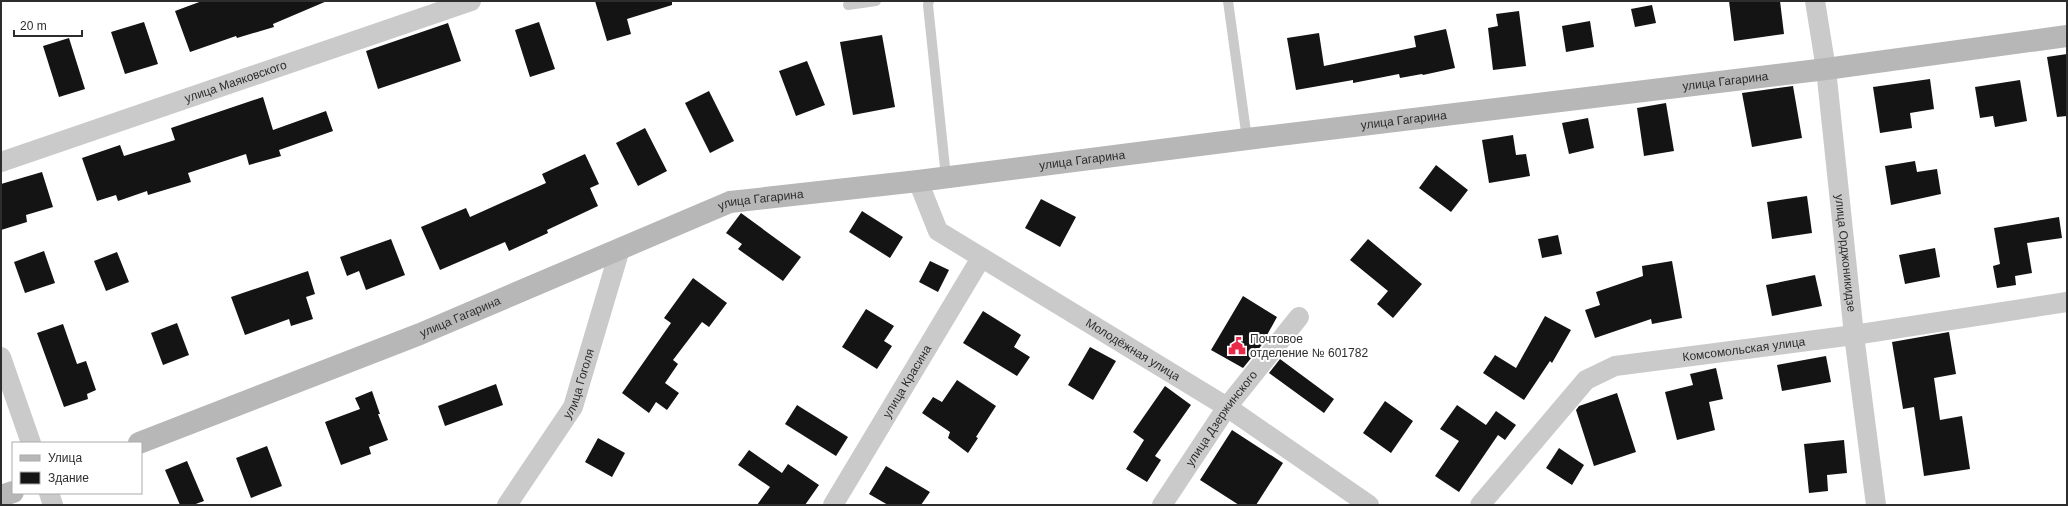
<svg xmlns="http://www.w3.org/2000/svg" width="2068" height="506" viewBox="0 0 2068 506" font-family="Helvetica,sans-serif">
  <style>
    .building { fill: #141414 }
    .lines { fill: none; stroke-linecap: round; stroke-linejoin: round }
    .service { stroke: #cacaca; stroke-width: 10 }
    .minor { stroke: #cacaca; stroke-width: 20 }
    .secondary { stroke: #b7b7b7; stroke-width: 22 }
    .labels { text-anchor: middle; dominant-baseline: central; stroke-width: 4; stroke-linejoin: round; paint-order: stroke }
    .street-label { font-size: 12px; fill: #2d2d2d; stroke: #fff }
    .poi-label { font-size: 12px; fill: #2d2d2d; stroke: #fff; text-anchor: start }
  </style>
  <rect width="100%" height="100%" fill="#fff"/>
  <path class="building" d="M202,1H327L273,24L274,27L237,38L236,36L190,52L175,11Z
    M595,1H672V5L627,19L631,34L607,41Z
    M1729,1H1780L1784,34L1734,41Z
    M1652,5L1656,23L1635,27L1631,9Z
    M1519,11L1526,66L1493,70L1488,28L1498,26L1496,14Z
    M1590,21L1594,47L1566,52L1562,26Z
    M144,22L158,64L125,74L111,32Z
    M539,22L555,69L530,77L515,30Z
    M448,23L461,61L378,89L366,51Z
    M1446,29L1455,68L1423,75L1422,74L1400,78L1399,74L1353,83V80L1296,90L1287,38L1319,33L1324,66L1416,47L1414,36Z
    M882,35L895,107L853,115L840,42Z
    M69,38L85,89L59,97L43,46Z
    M2067,54V116L2057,117L2047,57Z
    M807,61L825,105L796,116L779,71Z
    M1930,79L1934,109L1910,113L1912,128L1880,133L1873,87Z
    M2020,80L2027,121L1995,127L1993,116L1980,118L1975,87Z
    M1793,86L1802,138L1752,147L1742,93Z
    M709,91L734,141L710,153L685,103Z
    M263,97L273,130L326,111L333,131L279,150L281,156L249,165L246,154L188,173L191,182L148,195L147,191L118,201L116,195L97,201L82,158L120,145L124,156L175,140L171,128Z
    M1666,103L1674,151L1644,156L1637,108Z
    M1588,118L1594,148L1569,154L1562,123Z
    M645,128L667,171L638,186L616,143Z
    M1513,135L1516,155L1526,154L1530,176L1489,183L1482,140Z
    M585,154L599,184L590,188L598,206L547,230L548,233L509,251L505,242L440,270L421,227L466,208L470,217L546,183L542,174Z
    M1915,161L1917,172L1937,169L1941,194L1891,205L1885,166Z
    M1436,165L1468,190L1451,212L1419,188Z
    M42,172L53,207L26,215L27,222L1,230V184Z
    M1807,196L1812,233L1772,239L1767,202Z
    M1041,199L1076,217L1060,247L1025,228Z
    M862,211L903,237L890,258L849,232Z
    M741,213L801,257L783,281L738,249L742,244L726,233Z
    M2059,217L2062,238L2027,243L2032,273L2015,276L2016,285L1997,288L1993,266L2000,264L1994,228Z
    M1558,235L1562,254L1542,258L1538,239Z
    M391,239L405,275L366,290L359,271L347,276L340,257Z
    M1368,239L1422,284L1393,318L1377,304L1388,291L1350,260Z
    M1935,248L1940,277L1905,284L1899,255Z
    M44,251L55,283L25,293L14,262Z
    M117,252L129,282L106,291L94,261Z
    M930,261L949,270L938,292L919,282Z
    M1672,261L1682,318L1652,324L1651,319L1595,338L1585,310L1600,305L1596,292L1643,276L1642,266Z
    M308,271L315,294L306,297L313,319L291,326L289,319L245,335L231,297Z
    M1815,275L1822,306L1772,316L1766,285Z
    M693,278L727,303L709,327L702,322L673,360L678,364L665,383L679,393L667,410L656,402L649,413L622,393L671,323L664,318Z
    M1243,296L1277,317L1261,346L1243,368L1211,350Z
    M866,309L894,326L884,341L892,346L877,369L842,347Z
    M983,311L1021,335L1014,347L1030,357L1017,376L963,343Z
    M1545,316L1571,330L1552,363L1550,361L1524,400L1483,373L1495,355L1516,368Z
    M177,323L189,355L163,365L151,333Z
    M63,324L77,364L86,361L96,390L87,394L88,399L64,407L37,333Z
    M1949,332L1956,374L1934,378L1940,420L1962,416L1970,469L1924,476L1914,407L1903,409L1892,342Z
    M1090,347L1116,361L1093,400L1068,385Z
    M1826,356L1831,382L1782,391L1777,365Z
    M1280,359L1334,399L1324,413L1269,373Z
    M1716,368L1723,399L1709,402L1715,430L1677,440L1665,392L1693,385L1690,374Z
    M957,380L996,406L976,437L978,438L968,453L948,438L950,432L922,413L933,397L942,402Z
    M496,384L503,405L445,426L438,406Z
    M1165,386L1191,405L1155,456L1161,460L1147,482L1126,469L1144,440L1133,432Z
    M372,391L380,414H378L388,440L369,447L371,454L341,465L325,422L360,409L355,398Z
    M1617,393L1636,452L1594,466L1576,410L1579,406Z
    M1385,401L1413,421L1391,453L1363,433Z
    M797,405L848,437L836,456L785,424Z
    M1457,405L1486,425L1496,411L1516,425L1505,440L1498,435L1459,492L1435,476L1459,441L1440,429Z
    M1232,430L1283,463L1256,505H1239L1200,480Z
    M598,438L625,453L612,477L585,462Z
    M1844,440L1847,473L1827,475L1828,491L1809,493L1804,444Z
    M267,446L282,486L251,498L236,458Z
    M1559,448L1584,465L1572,485L1546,468Z
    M749,450L782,473L788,464L819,485L805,505H757L770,487L738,465Z
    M187,461L204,501L193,505H180L165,470Z
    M886,466L930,492L921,505H888L869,494Z"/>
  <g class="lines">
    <path class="service" d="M929,1L928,5L946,177
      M1228,1L1247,139
      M848,5L876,1"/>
    <g class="minor">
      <path id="s1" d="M1815,1L1826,69L1854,335L1876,505"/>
      <path id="s2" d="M1,162L471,1"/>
      <path id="s3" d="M918,181L938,231L1227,407L1369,505"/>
      <path d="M1,357L31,443"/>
      <path d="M49,493L53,505"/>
      <path id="s4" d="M507,505L573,407L620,249"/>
      <path id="s5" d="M833,505L981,258"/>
      <path id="s6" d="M1162,505L1227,407L1299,317"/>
      <path id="s7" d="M1480,505L1586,380L1615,366L1854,335L2067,302"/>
    </g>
    <g class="secondary">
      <path id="s8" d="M139,443L420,334L730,202L918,181L1247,139L1826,69L2067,36"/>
      <path d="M1,496L13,492"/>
    </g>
  </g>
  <defs>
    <g id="civic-bare" transform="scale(1.38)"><path d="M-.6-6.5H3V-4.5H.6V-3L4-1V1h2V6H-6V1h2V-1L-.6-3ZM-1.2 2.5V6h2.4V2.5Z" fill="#ea2848" stroke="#fff" stroke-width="2.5" paint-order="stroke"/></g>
  </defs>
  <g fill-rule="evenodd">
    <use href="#civic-bare" x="1237" y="346"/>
  </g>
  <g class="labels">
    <g class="street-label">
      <text stroke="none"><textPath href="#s8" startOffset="1641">улица Гагарина</textPath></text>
      <text stroke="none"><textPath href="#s2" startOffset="248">улица Маяковского</textPath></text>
      <text stroke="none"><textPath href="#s8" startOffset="1317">улица Гагарина</textPath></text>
      <text stroke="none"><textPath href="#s8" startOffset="993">улица Гагарина</textPath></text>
      <text stroke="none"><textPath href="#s8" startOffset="669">улица Гагарина</textPath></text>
      <text stroke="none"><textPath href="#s1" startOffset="254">улица Орджоникидзе</textPath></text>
      <text stroke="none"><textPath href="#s8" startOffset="345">улица Гагарина</textPath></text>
      <text stroke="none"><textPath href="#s7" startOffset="326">Комсомольская улица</textPath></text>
      <text stroke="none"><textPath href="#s3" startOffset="282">Молодёжная улица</textPath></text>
      <text stroke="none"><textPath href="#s5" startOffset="144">улица Красина</textPath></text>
      <text stroke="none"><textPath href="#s4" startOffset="142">улица Гоголя</textPath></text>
      <text stroke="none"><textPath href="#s6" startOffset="105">улица Дзержинского</textPath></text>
    </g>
    <g class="poi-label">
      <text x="1250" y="339">Почтовое<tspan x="1250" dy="14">отделение № 601782</tspan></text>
    </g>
  </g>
  <rect width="2068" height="506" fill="none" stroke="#2d2d2d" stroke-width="4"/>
  <rect x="12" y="442" width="130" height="52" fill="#ffffff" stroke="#ababab"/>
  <rect x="20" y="455" width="20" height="6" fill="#b7b7b7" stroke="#ababab"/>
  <text x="48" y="462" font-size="12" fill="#2d2d2d">Улица</text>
  <rect x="20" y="472" width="20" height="12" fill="#141414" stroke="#ababab"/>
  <text x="48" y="482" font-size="12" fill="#2d2d2d">Здание</text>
  <path d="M14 30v6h68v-6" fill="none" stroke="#2d2d2d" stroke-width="2"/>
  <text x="20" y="30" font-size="12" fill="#2d2d2d" stroke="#ffffff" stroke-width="3" paint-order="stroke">20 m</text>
</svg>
